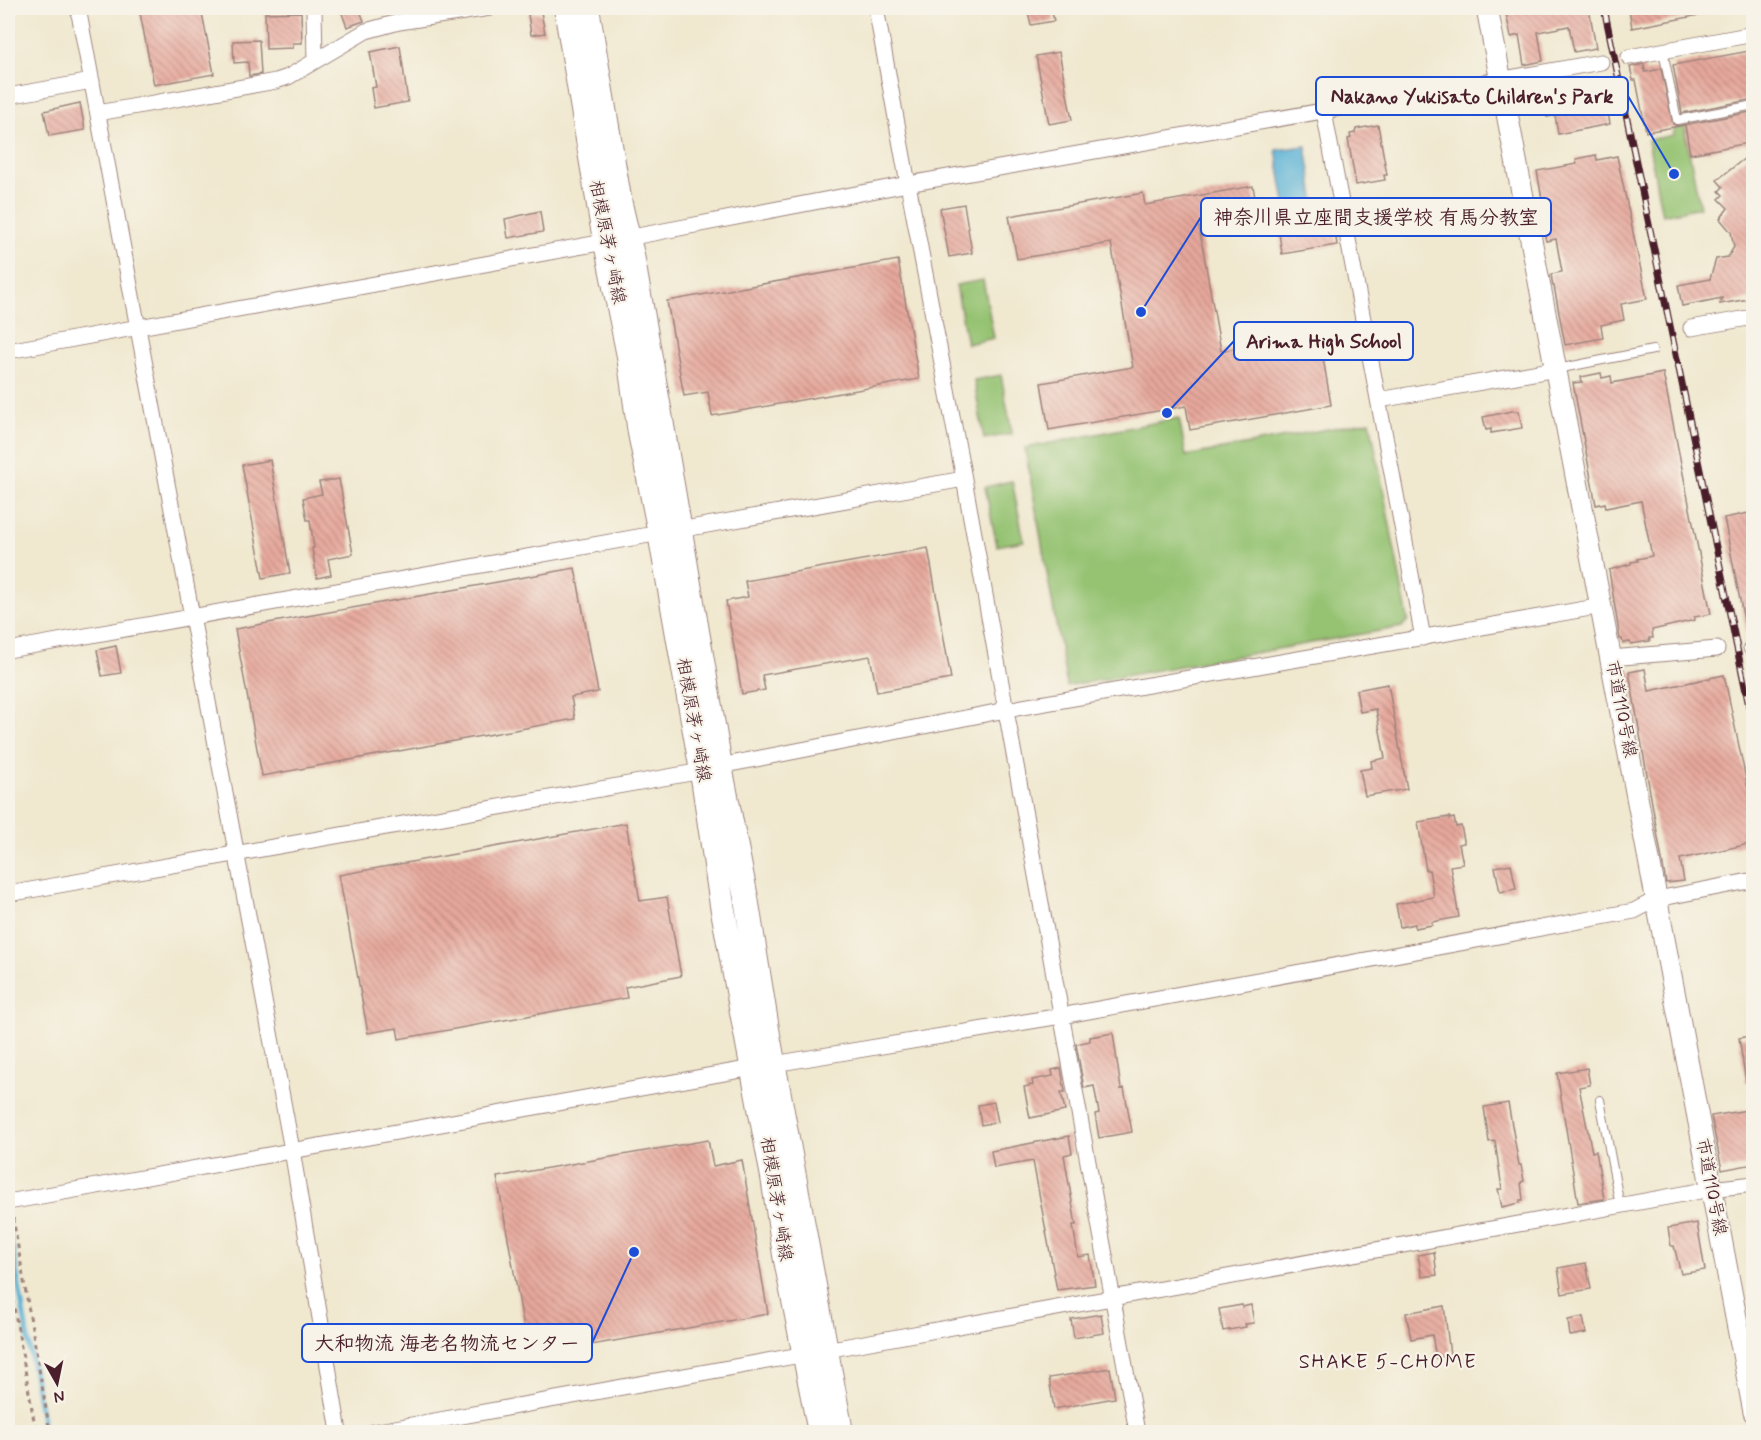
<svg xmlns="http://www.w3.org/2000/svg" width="1761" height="1440" viewBox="0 0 1761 1440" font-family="Mynerve,'Klee One',sans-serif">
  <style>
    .park { fill: #95c372; stroke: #70714e; stroke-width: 1.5 }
    .water { fill: #57b1d5; stroke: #506880; stroke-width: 1.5 }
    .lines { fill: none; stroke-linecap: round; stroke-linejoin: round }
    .stream { stroke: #57b1d5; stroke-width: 5 }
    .building { fill: url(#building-back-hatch) }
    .lane-casing { stroke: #9d847d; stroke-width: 10 }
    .street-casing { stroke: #9d847d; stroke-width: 17 }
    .secondary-casing { stroke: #9d847d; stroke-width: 23 }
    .primary-casing { stroke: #9d847d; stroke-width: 26 }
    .path { stroke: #9d847d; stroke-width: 3; stroke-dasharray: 4.5 4.5; stroke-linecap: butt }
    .lane { stroke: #fff; stroke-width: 8 }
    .street { stroke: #fff; stroke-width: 15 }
    .secondary { stroke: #fff; stroke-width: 21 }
    .primary { stroke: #fff; stroke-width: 24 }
    .rail-casing { stroke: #4a1f2b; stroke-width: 7 }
    .rail { stroke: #f7f3e8; stroke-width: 4.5; stroke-dasharray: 14; stroke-linecap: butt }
    .labels { text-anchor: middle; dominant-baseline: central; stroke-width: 4.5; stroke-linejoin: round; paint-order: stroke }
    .street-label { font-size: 18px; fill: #4a1f2b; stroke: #f7f3e8 }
    .neighbourhood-label { font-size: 20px; letter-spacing: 1.5px; fill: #4a1f2b; stroke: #f7f3e8 }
    .leader { fill: none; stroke: #1d4ed8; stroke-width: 2 }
    .callout-dot { fill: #1d4ed8; stroke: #f7f3e8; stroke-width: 2 }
    .callout { fill: #f7f3e8; stroke: #1d4ed8; stroke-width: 2 }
    .callout-label { font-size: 20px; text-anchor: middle; font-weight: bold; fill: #4a1f2b }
  </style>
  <defs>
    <pattern id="building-back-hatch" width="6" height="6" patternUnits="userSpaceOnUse" patternTransform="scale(1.5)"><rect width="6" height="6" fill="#e7a89c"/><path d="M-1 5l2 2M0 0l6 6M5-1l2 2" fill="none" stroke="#bd887f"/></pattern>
  </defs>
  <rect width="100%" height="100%" fill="#f7f3e8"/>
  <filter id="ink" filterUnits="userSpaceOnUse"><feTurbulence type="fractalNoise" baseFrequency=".0167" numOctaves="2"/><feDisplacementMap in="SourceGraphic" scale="12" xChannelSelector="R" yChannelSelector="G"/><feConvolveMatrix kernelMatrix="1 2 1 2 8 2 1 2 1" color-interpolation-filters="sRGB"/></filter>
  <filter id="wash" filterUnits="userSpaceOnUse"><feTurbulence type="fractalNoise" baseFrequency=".008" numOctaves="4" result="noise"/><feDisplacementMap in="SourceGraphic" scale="24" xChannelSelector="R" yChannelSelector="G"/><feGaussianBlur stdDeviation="1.35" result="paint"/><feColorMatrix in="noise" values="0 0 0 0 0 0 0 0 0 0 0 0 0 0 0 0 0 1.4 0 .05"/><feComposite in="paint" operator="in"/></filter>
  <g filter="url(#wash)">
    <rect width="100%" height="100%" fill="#f0e8cf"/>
    <path class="park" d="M1687,126L1685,131L1700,207L1662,215L1648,140L1674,135L1673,129Z
      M983,280L994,338L967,344L956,285Z
      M1001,375L1012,434L984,439L974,380Z
      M1179,418L1186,456L1370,421L1408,620L1402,627L1067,686L1025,448Z
      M1012,481L1024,541L997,546L985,487Z"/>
    <path class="water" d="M1306,146L1315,204L1286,209L1276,150Z"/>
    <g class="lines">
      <path class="stream" d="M8,1223L44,1432"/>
    </g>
    <g id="blocks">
      <path class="building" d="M139,8H201L214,74L154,85Z
        M340,8H359L364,21L347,27Z
        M1027,8H1051L1054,21L1031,25Z
        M1505,8H1589L1596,48L1574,52L1569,26L1538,32L1543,61L1524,65L1519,35L1511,37Z
        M1629,8H1704L1705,14L1632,28Z
        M301,12L302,43H293V48L266,49L265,13Z
        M541,12L545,33L531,35L528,14Z
        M259,40L261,74L249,76L248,62L234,63L233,41Z
        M400,46L408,102L374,108L371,88L376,87L370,52Z
        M1749,51L1753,73H1751L1754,99L1682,113L1673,65Z
        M1059,52L1072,120L1049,124L1036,56Z
        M1644,64L1645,72L1661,69L1673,124L1678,126L1751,112L1754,142L1690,154L1685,125L1646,132L1636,80H1633L1630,67Z
        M1603,86L1610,124L1558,134L1555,115L1547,117L1543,96Z
        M80,103L85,130L49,136L44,111Z
        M1378,125L1387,175H1384L1385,180L1356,185L1348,139L1351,138L1350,134L1355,133L1356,129Z
        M1754,151V298L1720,304L1722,298L1682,306L1678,285L1710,279L1716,259L1728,257L1734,247L1731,232L1720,219L1728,208L1719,199L1723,195L1719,191L1723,187L1717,180Z
        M1596,155L1597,160L1617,156L1647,299L1621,304L1624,320L1601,325L1603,338L1565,345L1554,286H1553L1551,274L1562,272L1556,239L1546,241L1543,228L1547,227L1537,171L1577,164L1576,159Z
        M1253,186L1258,217L1199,227L1221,351L1319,334L1331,405L1190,430L1186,406L1049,430L1041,383L1133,367L1111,243L1017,259L1009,216L1143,193L1145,205Z
        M964,204L972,253L949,257L940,208Z
        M540,211L543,232L508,238L505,219Z
        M1334,223L1337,245L1282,254L1279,233Z
        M898,260L919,379L712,416L708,392L684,396L667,301Z
        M1601,373L1602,378L1611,376L1612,383L1663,373L1711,614L1694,617L1695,620L1652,630L1653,638H1649L1650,641L1631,644L1630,642L1623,643L1622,639H1620L1609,570L1631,564V562L1638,561L1637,559L1652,556L1641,501L1606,508L1605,503L1596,505L1573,383L1582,382L1581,377Z
        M1512,411H1519L1522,428L1491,433V429L1486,430L1483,417Z
        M270,460L290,573L263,578L242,465Z
        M339,479L353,554L328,559L331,575L317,578L312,548H314L310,520H307L303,498L322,494L319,482Z
        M1754,512V635L1747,636L1724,518Z
        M928,548L951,679L877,692L870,656L762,675L765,690L742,694L726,601L748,597L745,581Z
        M575,568L598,692L571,697L575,719L262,776L235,629Z
        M116,646L121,673L102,676L97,650Z
        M1645,669L1649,691L1724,675L1754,817V843L1680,859L1684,881L1666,883L1629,672Z
        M1388,684L1407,789L1365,796L1360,770L1372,768L1371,761L1385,758L1376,709L1360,712L1356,690Z
        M1450,817V819L1454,818L1456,827L1461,826L1464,840V843L1459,844L1463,864L1450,866L1459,917L1432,922V925L1415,928V924L1400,927L1396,904L1434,897L1429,870H1426L1418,822Z
        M626,823L640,901L667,897L681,976L625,987L627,998L399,1039L397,1028L368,1033L339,875Z
        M1511,864L1516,889L1500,892L1495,867Z
        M1113,1033L1121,1089L1124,1088L1132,1132L1099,1138L1095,1114L1099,1113L1094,1086L1084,1088L1076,1044L1090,1041V1037Z
        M1754,1035V1082H1746L1739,1038Z
        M1061,1068L1065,1092H1061L1065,1111L1030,1118L1024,1087L1033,1085L1032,1080L1053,1076L1052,1070Z
        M1587,1068L1590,1085L1579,1087L1592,1152L1596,1151L1604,1199L1578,1203L1557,1073Z
        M994,1102L998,1122L981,1125L978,1105Z
        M1508,1103L1519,1165H1521L1524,1181L1521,1182L1523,1200H1520V1203L1502,1207L1498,1189H1502L1495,1141L1489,1142L1484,1107Z
        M1754,1109V1164L1722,1170L1711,1116Z
        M1069,1136L1072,1153L1064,1155L1076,1225H1073L1078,1257L1090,1255L1095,1285L1057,1290L1033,1161L994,1168L991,1151Z
        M708,1140L713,1166L742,1160L768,1314L529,1356L497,1177Z
        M1697,1223L1705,1270L1681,1274L1674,1246H1671L1668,1228Z
        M1434,1252L1437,1275L1422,1277L1418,1255Z
        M1586,1263L1591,1289L1562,1294L1558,1268Z
        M1242,1305V1307L1251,1305L1254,1323L1245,1324L1246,1327L1223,1331L1219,1309Z
        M1444,1306L1450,1355L1436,1358L1432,1335L1411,1339L1406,1313Z
        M1101,1314L1104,1333L1074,1338L1071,1319Z
        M1583,1317L1586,1333L1570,1336L1568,1320Z
        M1110,1368L1115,1398L1054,1409L1049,1378Z"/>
    </g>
  </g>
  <g filter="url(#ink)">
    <use href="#blocks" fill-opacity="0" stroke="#9d847d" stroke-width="1.5"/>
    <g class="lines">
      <g class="lane-casing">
        <path id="lane" d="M1663,51L1677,120L1754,105
          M1557,369L1653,350
          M1600,1100L1620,1206"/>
      </g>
      <g class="street-casing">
        <path id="street" d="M78,8L292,1150L339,1432
          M314,8L315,61
          M876,8L908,184L964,479L1137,1432
          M1629,57L1754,34
          M8,96L92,81
          M1324,112L1423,638
          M98,113L276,81L288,77L366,31L399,22L490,8
          M1691,328L1754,317
          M8,351L643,235L908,184L1601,62
          M1379,400L1556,369
          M679,530L964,479
          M1751,648H1754
          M8,650L660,533
          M1611,658L1717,649
          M720,766L1006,710L1602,606
          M8,894L702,771
          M8,1202L774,1064L1061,1016L1634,911L1657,899L1754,880
          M826,1350L1711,1189L1754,1184
          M373,1432L806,1354"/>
      </g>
      <g class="secondary-casing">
        <path id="secondary" d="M1487,8L1754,1412"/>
      </g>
      <g class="primary-casing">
        <path id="primary" d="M566,8L602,223L629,356L640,433L660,533L702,771L722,905L773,1177L785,1255L820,1432
          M587,8L620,204L632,255L661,420L720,766L746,898L768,1035L841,1432"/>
      </g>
      <path class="path" d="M13,1218L50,1432
        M8,1273L36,1432"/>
      <use href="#lane" class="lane"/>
      <use href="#street" class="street"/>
      <use href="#secondary" class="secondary"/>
      <use href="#primary" class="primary"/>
      <g class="rail-casing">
        <path id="rail" d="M1604,8L1754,730"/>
      </g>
      <use href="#rail" class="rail"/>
    </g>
  </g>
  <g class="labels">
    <g class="street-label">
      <text transform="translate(607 242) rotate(79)">相模原茅ヶ崎線</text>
      <text transform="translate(1621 709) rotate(79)">市道110号線</text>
      <text transform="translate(693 720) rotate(80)">相模原茅ヶ崎線</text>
      <text transform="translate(1711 1187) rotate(79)">市道110号線</text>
      <text transform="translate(776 1199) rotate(81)">相模原茅ヶ崎線</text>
    </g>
    <g class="neighbourhood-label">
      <text x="1388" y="1362">SHAKE 5-CHOME</text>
    </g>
  </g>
  <path class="leader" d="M1674 174L1628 96M1141 312L1201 217M1167 413L1234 341M634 1252L592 1343"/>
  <g class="callout-dot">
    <circle cx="1674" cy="174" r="6"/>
    <circle cx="1141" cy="312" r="6"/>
    <circle cx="1167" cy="413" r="6"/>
    <circle cx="634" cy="1252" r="6"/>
  </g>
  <g class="callout">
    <rect x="1316" y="77" width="312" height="38" rx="6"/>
    <rect x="1201" y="198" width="350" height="38" rx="6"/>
    <rect x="1234" y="322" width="179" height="38" rx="6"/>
    <rect x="302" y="1324" width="290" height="38" rx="6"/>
  </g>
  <g class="callout-label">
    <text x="1472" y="103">Nakano Yukisato Children's Park</text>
    <text x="1376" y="224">神奈川県立座間支援学校 有馬分教室</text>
    <text x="1324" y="348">Arima High School</text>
    <text x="447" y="1350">大和物流 海老名物流センター</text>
  </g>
  <rect width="1761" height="1440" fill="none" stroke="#f7f3e8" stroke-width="30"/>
  <g transform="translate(57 1383) rotate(171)" stroke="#f7f3e8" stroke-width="4.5" paint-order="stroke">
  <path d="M0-4.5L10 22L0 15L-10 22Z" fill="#4a1f2b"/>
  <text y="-9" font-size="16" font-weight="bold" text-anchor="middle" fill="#4a1f2b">N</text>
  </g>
</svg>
